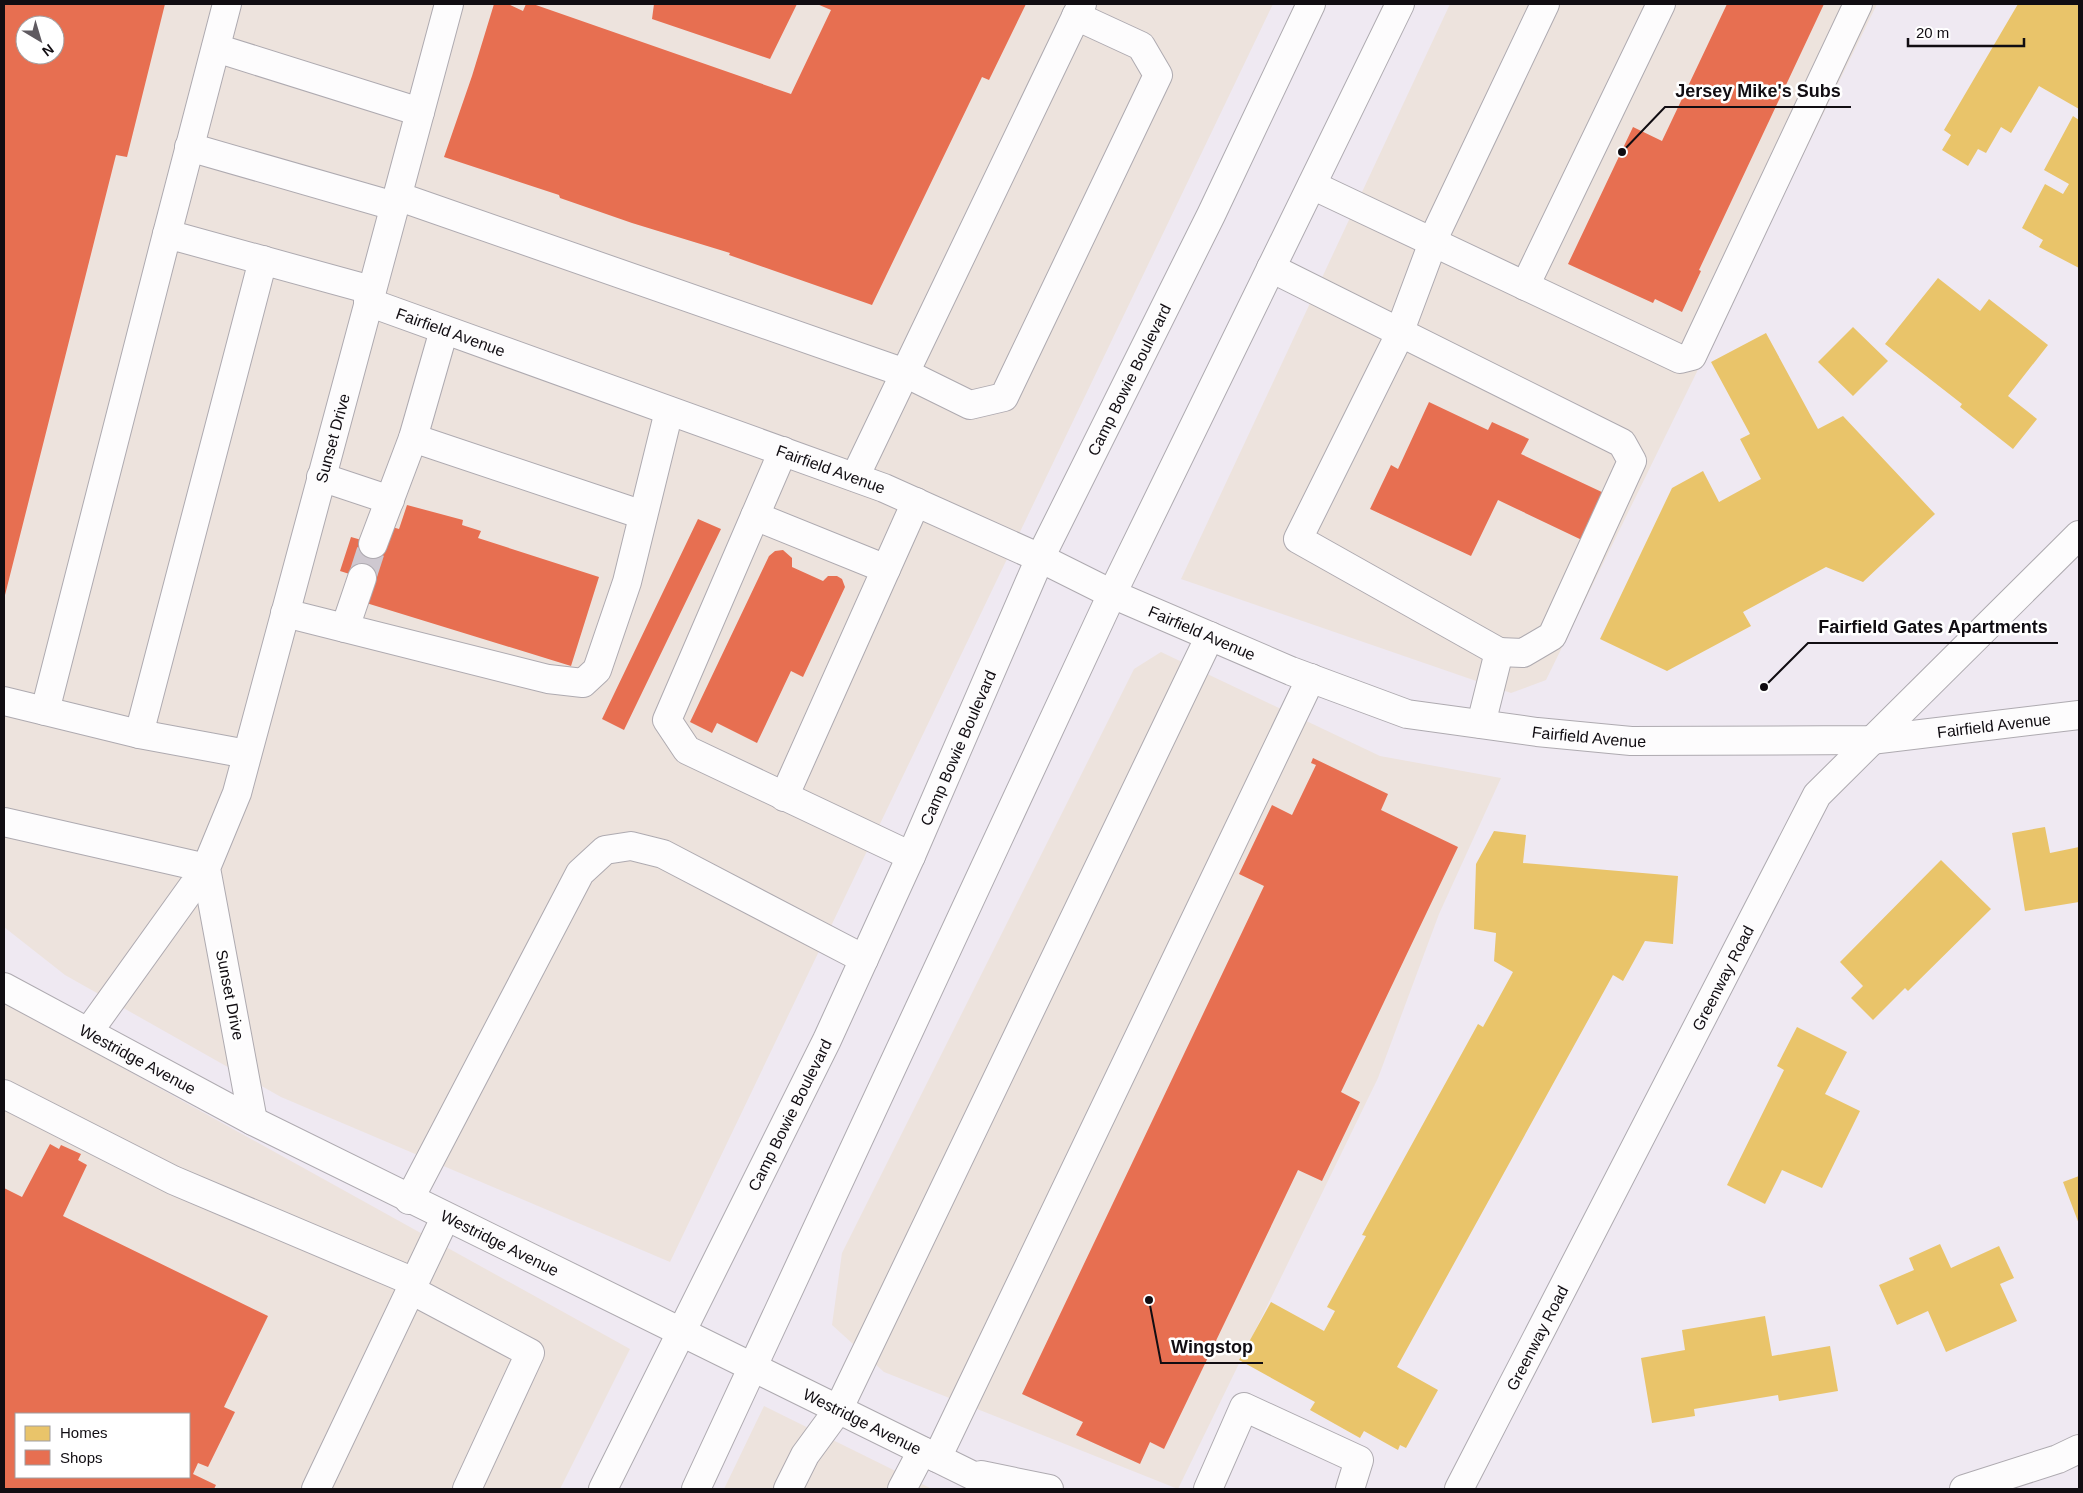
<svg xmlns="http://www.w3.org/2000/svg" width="2083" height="1493" viewBox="0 0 2083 1493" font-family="Arial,sans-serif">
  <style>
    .commercial { fill: #ede3dd; fill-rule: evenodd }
    .homes { fill: #e9c46a }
    .shops { fill: #e76f51; fill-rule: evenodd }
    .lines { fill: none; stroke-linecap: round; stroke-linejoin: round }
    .minor-tunnel { stroke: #cec8d0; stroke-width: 28; stroke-dasharray: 28 14; stroke-linecap: butt }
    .minor-casing { stroke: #aeaab0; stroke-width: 30 }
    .major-casing { stroke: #aeaab0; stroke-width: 30 }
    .minor { stroke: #fdfcfd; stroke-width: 28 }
    .major { stroke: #fdfcfd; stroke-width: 28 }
    .labels { text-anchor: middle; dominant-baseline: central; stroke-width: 5; stroke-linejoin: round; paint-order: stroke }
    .street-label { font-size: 16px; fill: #110d12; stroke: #fff }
    .leader { fill: none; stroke: #110d12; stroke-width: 2 }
    .callout-dot { fill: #110d12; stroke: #fff; stroke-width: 2 }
    .callout-label { font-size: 18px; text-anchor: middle; font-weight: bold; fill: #110d12; stroke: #fff; stroke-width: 5; stroke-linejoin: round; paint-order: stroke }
  </style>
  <rect width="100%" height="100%" fill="#efe9f2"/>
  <path class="commercial" d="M4,4H1273L670,1262L281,1097L65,975L4,927ZM25,25H55V55H25Z
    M1450,4H1877L1546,680L1511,693L1181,579Z
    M1161,652L1380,756L1501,778L1439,914L1378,1078L1178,1489L884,1372L832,1325L842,1253L1134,669Z
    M4,1002L630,1349L560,1489H4ZM16,1414H189V1477H16Z
    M764,1406L932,1489H724Z"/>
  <path class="homes" d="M2018,4H2079V109L2039,86L2011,133L2001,127L1986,153L1978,149L1968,166L1942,150L1951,135L1944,130Z
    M2073,116L2079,120V268L2039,247L2043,240L2022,228L2045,184L2063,194L2069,184L2044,170Z
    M1938,278L1980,311L1989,299L2048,345L2008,396L2037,419L2013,449L1960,407L1962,404L1885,344Z
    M1853,327L1888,361L1853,396L1818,362Z
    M1766,333L1818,429L1843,416L1935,514L1863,582L1826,567L1743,612L1751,626L1667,671L1600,639L1672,488L1703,471L1719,502L1761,479L1740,439L1750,434L1711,362Z
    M2045,827L2050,853L2079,847V902L2025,911L2012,833Z
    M1494,831L1526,835L1523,863L1678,876L1673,944L1645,941L1623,981L1613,975L1397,1367L1438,1390L1406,1448L1400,1445L1398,1450L1364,1431L1360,1438L1310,1410L1315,1402L1239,1360L1271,1302L1324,1331L1335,1311L1327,1307L1366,1236L1362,1235L1478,1024L1483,1027L1513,972L1494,961L1496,933L1474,929L1476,864Z
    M1941,860L1991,909L1908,991L1905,988L1873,1020L1851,998L1863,986L1840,962Z
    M1797,1027L1847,1052L1825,1094L1860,1111L1822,1188L1782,1170L1765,1204L1727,1185L1784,1070L1777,1066Z
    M2079,1176V1224L2063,1182Z
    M1940,1244L1951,1268L1999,1246L2014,1278L2000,1284L2017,1321L1946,1352L1928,1311L1897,1325L1879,1285L1914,1270L1909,1258Z
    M1765,1316L1772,1356L1830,1346L1838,1391L1779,1401L1778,1395L1694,1409L1695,1416L1652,1423L1641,1358L1685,1350L1682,1330Z"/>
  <path class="shops" d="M4,4H165L127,157L116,155L4,599ZM25,25H55V55H25Z
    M494,4H508L523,11L526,4H533L791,94L831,10L817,4H1026L989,80L982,77L872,305L729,255L730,253L632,223L560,198L559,195L444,157L472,76Z
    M654,4H797L770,59L652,19Z
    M1727,4H1824L1699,270L1701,271L1682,312L1655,299L1653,303L1568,264L1633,127L1662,141Z
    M1429,402L1488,430L1492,422L1529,439L1521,454L1606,494L1584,541L1498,500L1471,556L1370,509L1391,465L1398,469Z
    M407,505L463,520L462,525L481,531L478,538L599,577L571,666L363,602L362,578L340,571L351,537L379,545L385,525L399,529Z
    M698,519L721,529L624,730L602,719Z
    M783,550L792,558V567L823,581L828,576H837L842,579L845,587L803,677L791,671L757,743L717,723L712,733L690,722L769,556L775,551Z
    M1313,758L1388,794L1381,810L1458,847L1341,1092L1360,1102L1322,1181L1298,1170L1164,1449L1150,1442L1140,1464L1076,1435L1083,1422L1022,1394L1264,886L1239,874L1272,805L1292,815L1316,765L1311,763Z
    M50,1144L59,1149L61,1145L81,1154L78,1160L87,1165L63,1216L268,1316L224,1407L235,1412L208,1467L198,1463L193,1474L216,1485L214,1489H4V1188L22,1197ZM16,1414H189V1477H16Z"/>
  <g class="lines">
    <path class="minor-tunnel" d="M362,578L373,544"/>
    <g class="minor-casing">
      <g id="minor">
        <path d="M216,48L420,112"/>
        <path d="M189,147L394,206"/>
        <path d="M1312,185L1680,359L1692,356L1858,4"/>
        <path d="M397,196L905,373L970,405L1004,397L1158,75L1141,46L1076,16"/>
        <path d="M167,234L227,4"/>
        <path d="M1271,268L1622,443L1632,461L1552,636L1523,653L1499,652"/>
        <path d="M1525,286L1661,4"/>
        <path id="s1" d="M368,302L884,488L1040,558L1112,594L1291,671L1407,714L1537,732L1631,741L1871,740L2079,715"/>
        <path d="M413,438L643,515"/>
        <path d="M783,451L667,720L687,750L911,856"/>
        <path d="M321,477L390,500"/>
        <path d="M855,477L1082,4"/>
        <path d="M755,516L886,569"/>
        <path d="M373,544L413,438L444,330"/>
        <path d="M285,613L548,679L583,683L597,670L627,582L669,411"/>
        <path d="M345,628L362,578"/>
        <path d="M4,701L45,711L167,234L371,290"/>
        <path d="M45,711L139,734L247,754"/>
        <path d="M1481,724L1499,652L1298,539L1395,344L1438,229L1545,4"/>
        <path d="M139,734L263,260"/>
        <path d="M784,797L916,502"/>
        <path d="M4,822L206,868L89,1031"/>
        <path id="s2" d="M4,987L253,1121L1000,1489"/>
        <path d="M4,1094L173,1180L414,1282"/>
        <path id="s3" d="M253,1121L206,868L237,793L449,4"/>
        <path d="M409,1200L580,873L605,850L631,846L663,854L864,959"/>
        <path d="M411,1290L530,1353L467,1489"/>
        <path d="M937,1458L1311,678"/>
        <path d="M981,1475L1049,1489"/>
        <path d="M316,1489L445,1218"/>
        <path d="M788,1489L805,1455L838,1410L1210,636"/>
        <path d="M902,1489L922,1451"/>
        <path d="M1208,1489L1244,1407L1359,1460L1350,1489"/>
        <path id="s4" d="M1459,1489L1817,795L2079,535"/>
        <path d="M1964,1489L2058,1459L2079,1449"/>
      </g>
    </g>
    <g class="major-casing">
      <g id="major">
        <path id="s5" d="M603,1489L827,1040L911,856L1040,558L1211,215L1311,4"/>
        <path d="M696,1489L1112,594L1400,4"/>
      </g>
    </g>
    <use href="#minor" class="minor"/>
    <use href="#major" class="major"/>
  </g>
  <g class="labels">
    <g class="street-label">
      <text stroke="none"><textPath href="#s1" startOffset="88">Fairfield Avenue</textPath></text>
      <text stroke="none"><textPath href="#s5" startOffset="1228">Camp Bowie Boulevard</textPath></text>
      <text stroke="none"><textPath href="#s3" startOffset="706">Sunset Drive</textPath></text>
      <text stroke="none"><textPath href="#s1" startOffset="492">Fairfield Avenue</textPath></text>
      <text stroke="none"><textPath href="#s1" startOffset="898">Fairfield Avenue</textPath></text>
      <text stroke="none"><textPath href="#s1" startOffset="1708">Fairfield Avenue</textPath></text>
      <text stroke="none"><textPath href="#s1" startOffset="1302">Fairfield Avenue</textPath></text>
      <text stroke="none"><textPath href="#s5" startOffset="822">Camp Bowie Boulevard</textPath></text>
      <text stroke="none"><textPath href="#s4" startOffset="575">Greenway Road</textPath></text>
      <text transform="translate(230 995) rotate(79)">Sunset Drive</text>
      <text stroke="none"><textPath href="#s2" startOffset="152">Westridge Avenue</textPath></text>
      <text stroke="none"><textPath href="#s5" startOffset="418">Camp Bowie Boulevard</textPath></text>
      <text stroke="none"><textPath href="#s2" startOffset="558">Westridge Avenue</textPath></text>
      <text stroke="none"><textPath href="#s4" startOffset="170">Greenway Road</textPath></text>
      <text stroke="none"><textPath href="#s2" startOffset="962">Westridge Avenue</textPath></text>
    </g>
  </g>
  <path class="leader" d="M1622 152L1665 107H1851M1764 687L1808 643H2058M1149 1300L1161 1363H1263"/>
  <g class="callout-dot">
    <circle cx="1622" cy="152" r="5"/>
    <circle cx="1764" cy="687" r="5"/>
    <circle cx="1149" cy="1300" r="5"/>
  </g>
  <g class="callout-label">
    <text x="1758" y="97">Jersey Mike's Subs</text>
    <text x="1933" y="633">Fairfield Gates Apartments</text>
    <text x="1212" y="1353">Wingstop</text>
  </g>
  <rect width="2083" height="1493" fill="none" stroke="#110d12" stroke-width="10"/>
  <rect x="15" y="1413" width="175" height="65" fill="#ffffff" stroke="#a09ea0"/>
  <rect x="25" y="1426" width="25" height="15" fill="#e9c46a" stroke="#a09ea0"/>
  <text x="60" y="1438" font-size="15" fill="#110d12">Homes</text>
  <rect x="25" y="1450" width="25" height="15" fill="#e76f51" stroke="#a09ea0"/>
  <text x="60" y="1463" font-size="15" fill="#110d12">Shops</text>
  <g transform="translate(40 40) rotate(142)"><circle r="24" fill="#ffffff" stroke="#a09ea0"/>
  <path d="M0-4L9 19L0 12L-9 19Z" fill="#5f5a60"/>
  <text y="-8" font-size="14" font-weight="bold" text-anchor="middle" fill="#110d12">N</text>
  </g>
  <path d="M1908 38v8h116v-8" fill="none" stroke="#110d12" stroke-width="2.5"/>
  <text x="1916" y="38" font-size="15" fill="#110d12" stroke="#ffffff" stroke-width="4" paint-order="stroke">20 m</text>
</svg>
